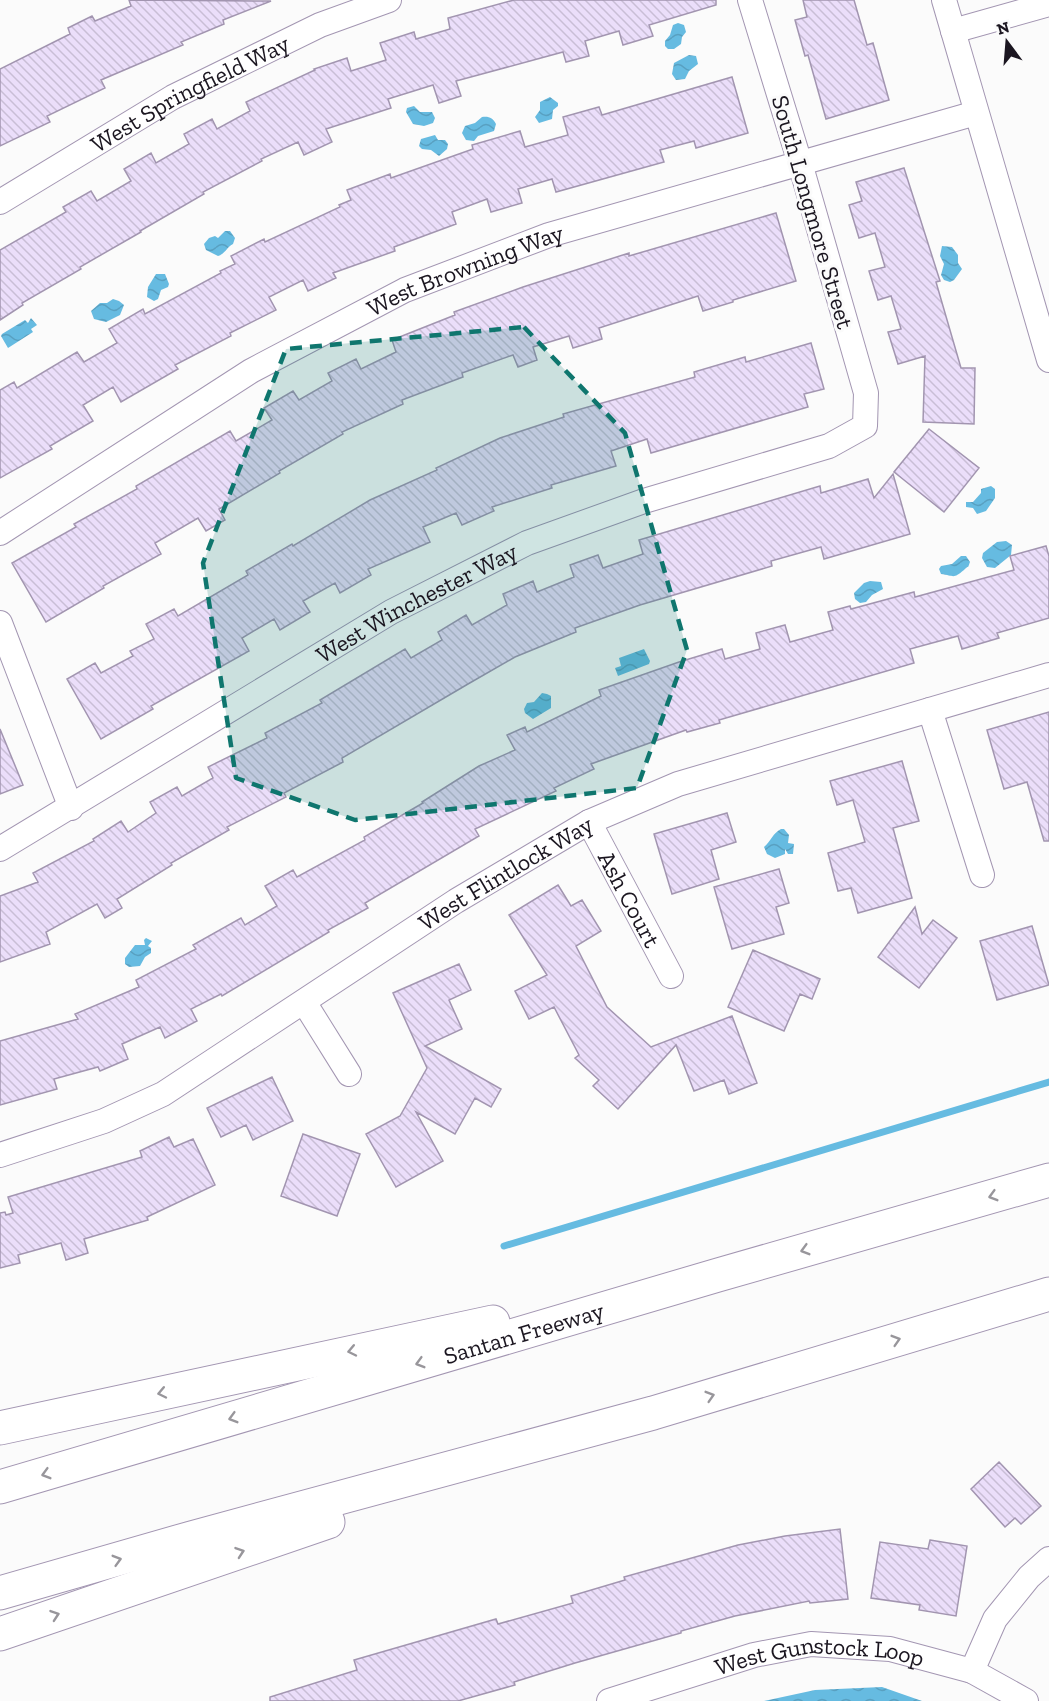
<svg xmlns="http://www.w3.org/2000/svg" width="1049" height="1701" viewBox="0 0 1049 1701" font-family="'Zilla Slab',serif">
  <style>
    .water { fill: url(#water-waves) }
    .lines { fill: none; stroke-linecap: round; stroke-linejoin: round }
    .stream { stroke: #66bbe1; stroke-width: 7 }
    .building { fill: url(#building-back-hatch); stroke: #a295b0; stroke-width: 1.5 }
    .minor-casing { stroke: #a396b2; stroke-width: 26 }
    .motorway-casing { stroke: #a396b2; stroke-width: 35 }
    .minor { stroke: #fff; stroke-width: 24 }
    .motorway { stroke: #fff; stroke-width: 33 }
    .oneway { stroke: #98969b }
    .marked { fill: #0f766e; fill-opacity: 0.2; stroke: #0f766e; stroke-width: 4.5; stroke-dasharray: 12 8; stroke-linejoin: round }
    .labels { text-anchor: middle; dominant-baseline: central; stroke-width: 6; stroke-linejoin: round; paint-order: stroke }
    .street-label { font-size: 24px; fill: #1b1620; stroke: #fbfbfb }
  </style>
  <defs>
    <pattern id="water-waves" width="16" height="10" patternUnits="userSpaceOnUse" patternTransform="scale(1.5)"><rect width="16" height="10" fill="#66bbe1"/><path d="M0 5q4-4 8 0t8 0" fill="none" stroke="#58a0c1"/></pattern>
    <pattern id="building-back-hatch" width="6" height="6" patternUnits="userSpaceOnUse" patternTransform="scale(1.5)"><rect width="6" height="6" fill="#ebdefa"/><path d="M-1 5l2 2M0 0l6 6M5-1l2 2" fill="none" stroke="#c9bed6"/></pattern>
  </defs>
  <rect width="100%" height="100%" fill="#fbfbfb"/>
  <path class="water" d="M678,23L684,25L686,32L682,37L681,44L674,49H668L665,46V41L670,35L673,25Z
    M689,55L696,56L698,64L689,71L685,79L676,80L672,74L674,63Z
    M550,97L558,103V106L553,110L552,119L539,123L535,117L540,110V102Z
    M414,106L420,112H432L435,118L433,123L424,126L413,124L406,112L407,108Z
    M482,117C489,116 493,118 496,124L494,131L478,136L474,141L466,140L462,133L465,126L475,123Z
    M435,135L438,140H445L448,144L447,149L439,156L431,150L422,149L419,146L421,139Z
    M225,231H230L235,238L233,244C227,247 225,254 218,256L206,250L204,244L209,238L215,236L218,238Z
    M942,246L952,247L958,255V263L962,269L954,280L950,282L944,280L941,275L944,264L940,256Z
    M156,274H165L169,284L168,287L161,290L158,299L154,301L147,297L148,287Z
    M113,299L119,301L124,305L120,315L106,322L94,319L91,311L100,303H107Z
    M31,318L37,325L31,329L33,332L8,348L1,336L2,334L25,320L28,323Z
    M991,486L995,489V498L986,511L977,514L973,508L966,507V502H973L981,493V489Z
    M1006,541L1012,545L1011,555L995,568L987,567L982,558L983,553L997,542Z
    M961,556H966L970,562C967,570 970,564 964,570C953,579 955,576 941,574L939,569L941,566L952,564Z
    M870,581L881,582L883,589L872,595L866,602L860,603L855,599L854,593L864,583Z
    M644,649L650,661L649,664L618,676L615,668L621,666L619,658Z
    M542,693L547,694L551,696V708L533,719L525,713L524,709L527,703L534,702Z
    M781,829H784L789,835L788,843L794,844L793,854H788L785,849V854L775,858L767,854L764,847C771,841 773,833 781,829Z
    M146,938L152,941L148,946L151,948V953L145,957L140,966L129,967L125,964V958L135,945H145L144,940Z
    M882,1687L922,1701H764L815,1690Z"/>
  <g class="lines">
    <path class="stream" d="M504,1246L1049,1082"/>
  </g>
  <path class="building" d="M129,0L271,1L223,20L224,24L181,42L183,45L101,80L105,88L47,116L50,122L0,146V69L70,34L68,28L92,16L95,21L131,6Z
    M514,0H716V5L649,25L653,36L623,45L619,31L585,41L589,56L566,62L563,52L456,81L461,96L439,103L433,85L388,99L391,108L326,129L332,142L304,155L298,142L261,159L262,161L203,192L204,194L140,231L141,232L80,267L81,269L22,303L23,305L0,320V250L66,212L63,207L91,191L97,201L131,181L124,169L151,153L156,163L189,144L184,134L212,119L217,129L250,111L246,102L315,70L314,69L347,58L351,71L386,60L380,43L414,32L416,39L450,29L448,18Z
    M803,0H854L867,45L873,43L889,100L826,119L808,55L805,56L795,20L807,17Z
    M732,77L748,133L696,148L694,141L660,150L664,162L556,192L552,179L518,189L522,203L491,212L487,199L452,212L456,224L394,247L395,251L333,273L336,278L308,291L303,280L269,297L276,310L230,333L231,336L175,365L178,369L121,402L113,387L83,405L93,421L50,446L52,449L0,478V390L14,382L17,388L77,352L84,362L117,343L109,329L143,309L145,314L221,273L220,271L235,264L231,256L264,239L265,242L340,207L339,205L351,200L347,190L390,174L391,178L473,149L472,145L520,131L525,147L568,135L563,117L599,107L602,115Z
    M904,168L940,281L936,282L961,368H975L974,424L923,422L925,356L898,364L888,332L901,329L891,296L878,300L869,271L885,267L875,233L859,238L849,205L862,201L856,182Z
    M776,213L796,281L733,300V302L703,311L698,296L599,328L602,339L573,348L569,336L533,347L537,360L518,367L513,355L462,373L463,377L402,400L403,404L342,432L343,434L279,471L280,473L219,509L225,520L206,531L198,518L155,543L161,554L103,586L104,588L46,622L12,563L76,527L74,524L137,489L136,486L230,431L236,441L272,420L264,408L293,391L299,400L332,381L328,373L356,359L361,369L396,352L392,340L455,315L454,312L523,287L629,253V256Z
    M811,343L824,389L804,394L808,407L651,453L647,439L611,451L616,466L551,485L552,488L492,507L494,511L462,525L456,513L423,527L430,542L368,569L371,575L340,593L335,583L303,601L310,612L280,630L274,619L242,638L249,651L151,706L153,709L101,739L67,679L95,663L101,673L133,656L130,651L154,639L146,624L174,609L178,616L248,575L246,571L292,544L293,546L370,500L437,470L436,468L500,438L564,417L563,414L695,377L694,372L745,357L746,362Z
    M929,429L979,468L944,512L894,472Z
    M893,474L910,534L824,559L821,547L771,561L772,566L640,605L575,628L576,632L515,657L468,684L342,758L343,762L284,793L286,797L227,827L229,830L171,863L172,865L117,899L122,908L105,918L97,904L46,932L50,944L0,962V896L38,882L33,873L94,841L93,839L121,821L128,832L156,813L150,802L177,787L182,796L213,778L208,767L267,738L265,733L322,703L320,700L405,649L411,658L442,640L438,632L466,615L472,625L507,605L503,594L533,581L537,592L574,577L570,565L598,555L603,568L643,554L639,540L820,486L821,493L868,479L874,498Z
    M1046,546L1049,556V618L997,633L999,638L962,649L958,636L910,649L914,663L719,720L720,723L687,732L686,730L591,764L594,769L554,788L556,791L475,829L479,836L365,903L368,908L328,930L329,932L222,996L221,994L191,1009L197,1021L165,1038L160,1027L122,1044L128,1059L100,1071L98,1067L54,1079L57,1089L0,1105V1041L78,1019L75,1014L139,987L136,980L196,949L193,945L241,918L245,925L277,906L265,886L293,870L297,877L365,840L364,837L423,803L422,802L479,766L515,750L507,735L525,727L527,732L601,696L599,690L679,662L722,649L725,659L760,649L756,633L785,625L790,642L833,630L828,612L850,606L851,609L914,592L915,597L1014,570L1010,556Z
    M1049,712V841H1044L1027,782L1004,789L987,730Z
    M0,729L23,785L0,794Z
    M902,761L919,821L893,828L912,898L858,913L851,888L838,891L828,853L865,842L853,800L837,805L830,781Z
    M727,813L736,842L711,850L719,879L672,894L654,834Z
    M779,869L789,903L776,907L784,934L732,949L714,887Z
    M558,885L571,906L582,900L601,931L576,946L607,1007L651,1047L732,1016L757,1083L729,1094L724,1080L694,1091L676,1045L618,1109L593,1086L599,1080L575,1058L579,1055L554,1007L529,1019L515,991L547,975L509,915Z
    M915,907L922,934L933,920L957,938L919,988L878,957Z
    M1032,926L1049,985L997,1000L980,941Z
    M753,950L820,979L812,999L800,994L784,1031L728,1007Z
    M459,964L471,990L449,1000L462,1029L425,1046L501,1089L491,1107L475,1098L455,1134L416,1112L443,1161L396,1187L366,1134L400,1116L427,1068L393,993Z
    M272,1077L293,1121L253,1140L246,1125L221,1137L207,1108Z
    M303,1134L360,1154L337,1216L281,1196Z
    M169,1137L174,1147L193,1139L215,1185L147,1217L148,1220L84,1239L88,1253L66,1260L61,1243L18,1255L20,1263L0,1268V1213L5,1212L6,1215L13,1213L8,1197L142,1157L140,1151Z
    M999,1462L1041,1506L1021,1524L1015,1518L1005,1527L971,1489Z
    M840,1529L848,1599L810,1603L809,1601L735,1616L681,1631V1633L575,1663L514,1682L515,1685L458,1701H270V1697L357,1670L354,1660L496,1619L498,1624L573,1603L571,1596L625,1580L624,1577L738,1545L785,1536Z
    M930,1540L967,1546L956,1616L919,1610L920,1605L871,1598L880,1542L928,1549Z"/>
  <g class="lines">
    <g class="minor-casing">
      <g id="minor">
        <path d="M944,0L1049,360"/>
        <path d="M953,31L1049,4"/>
        <path id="s1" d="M0,202L173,97L320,25L389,0"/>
        <path id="s2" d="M0,533L251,371L405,290L549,235L976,113"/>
        <path d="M0,623L71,808"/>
        <path d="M930,710L982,875"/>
        <path id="s3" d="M589,822L671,976"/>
        <path id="s4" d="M0,849L391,612L527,543L644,501L829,446L865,426L866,393L800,163L750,0"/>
        <path d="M304,1002L349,1074"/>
        <path id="s5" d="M0,1155L104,1121L163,1094L456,901L589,822L678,784L1049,675"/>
        <path d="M972,1671L995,1619L1029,1577L1049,1559"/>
        <path id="s6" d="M609,1701L754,1655L811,1644L890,1649L972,1671L1026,1701"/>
      </g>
    </g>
    <g class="motorway-casing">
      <g id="motorway">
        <path d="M0,1428L493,1322"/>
        <path id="s7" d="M0,1487L718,1275L1049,1180"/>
        <path d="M0,1593L191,1538L653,1413L1049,1294"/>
        <path d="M0,1634L328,1522"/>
      </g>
    </g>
    <use href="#minor" class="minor"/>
    <use href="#motorway" class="motorway"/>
  </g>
  <defs><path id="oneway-chevron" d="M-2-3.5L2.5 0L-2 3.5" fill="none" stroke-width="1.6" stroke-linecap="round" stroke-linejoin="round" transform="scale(1.5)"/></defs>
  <g class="oneway">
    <use href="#oneway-chevron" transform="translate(993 1196) rotate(164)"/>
    <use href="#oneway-chevron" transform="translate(805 1250) rotate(164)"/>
    <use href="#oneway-chevron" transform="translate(896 1340) rotate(-17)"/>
    <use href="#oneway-chevron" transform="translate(352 1351) rotate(168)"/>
    <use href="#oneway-chevron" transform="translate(420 1363) rotate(164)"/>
    <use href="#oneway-chevron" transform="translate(162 1393) rotate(168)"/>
    <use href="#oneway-chevron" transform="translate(710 1396) rotate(-17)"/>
    <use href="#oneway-chevron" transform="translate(233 1418) rotate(164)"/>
    <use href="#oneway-chevron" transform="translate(46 1474) rotate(164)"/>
    <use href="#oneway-chevron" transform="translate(240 1552) rotate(-19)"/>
    <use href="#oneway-chevron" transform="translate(117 1560) rotate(-16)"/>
    <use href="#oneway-chevron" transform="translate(55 1615) rotate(-19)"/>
  </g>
  <path class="marked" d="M524,327L625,433L687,650L637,788L355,820L236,778L203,563L286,349Z"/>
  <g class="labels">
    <g class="street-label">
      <text stroke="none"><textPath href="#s1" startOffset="219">West Springfield Way</textPath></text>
      <text transform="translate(813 212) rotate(74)">South Longmore Street</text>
      <text stroke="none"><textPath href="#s2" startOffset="536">West Browning Way</textPath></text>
      <text stroke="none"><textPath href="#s4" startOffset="484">West Winchester Way</textPath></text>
      <text stroke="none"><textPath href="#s5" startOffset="582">West Flintlock Way</textPath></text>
      <text stroke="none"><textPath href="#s3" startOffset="87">Ash Court</textPath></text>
      <text stroke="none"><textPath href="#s7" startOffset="546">Santan Freeway</textPath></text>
      <text stroke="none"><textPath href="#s6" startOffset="218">West Gunstock Loop</textPath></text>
    </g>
  </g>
  <g transform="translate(1007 42) rotate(344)" stroke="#fbfbfb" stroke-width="4.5" paint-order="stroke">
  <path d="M0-4.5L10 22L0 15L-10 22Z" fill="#1b1620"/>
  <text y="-9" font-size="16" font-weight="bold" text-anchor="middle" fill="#1b1620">N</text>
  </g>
</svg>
